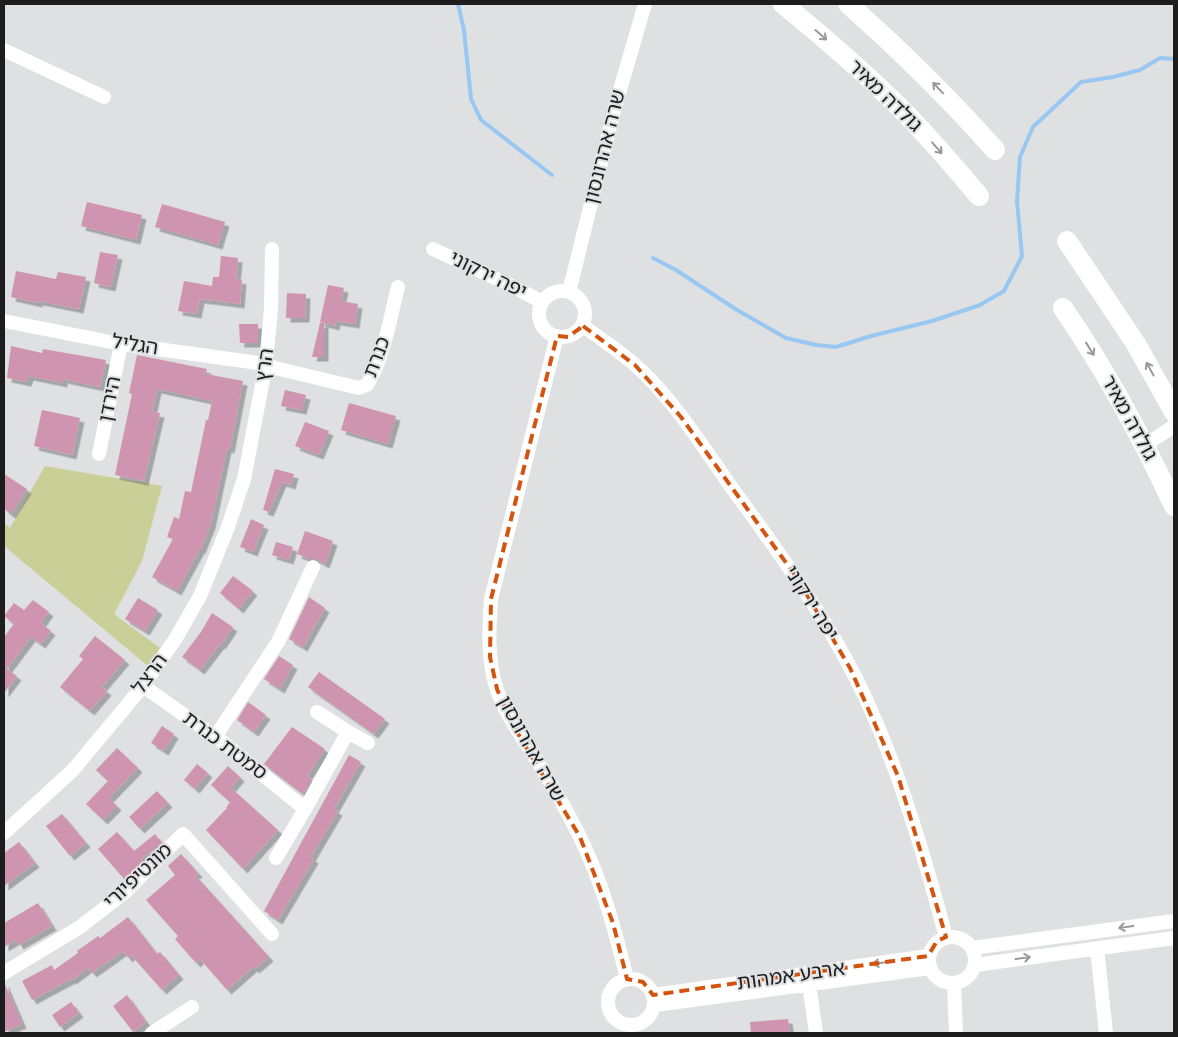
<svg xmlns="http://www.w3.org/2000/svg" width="1178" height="1037" viewBox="0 0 1178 1037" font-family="Spectral,'Noto Sans Hebrew',serif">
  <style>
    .green { fill: #cace97 }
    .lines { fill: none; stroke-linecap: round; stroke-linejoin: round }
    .stream { stroke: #98c8f2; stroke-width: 4 }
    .building { fill: #cf94af; filter: url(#shadow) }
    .minor { stroke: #fff; stroke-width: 14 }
    .secondary { stroke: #fff; stroke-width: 20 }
    .oneway { stroke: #99999a }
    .marked { fill: none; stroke: #d4530e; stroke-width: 4; stroke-dasharray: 10 6; stroke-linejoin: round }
    .labels { text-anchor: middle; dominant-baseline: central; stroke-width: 4; stroke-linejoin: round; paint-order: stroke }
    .street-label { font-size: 20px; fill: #1d1d1e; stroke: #dee0e1 }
  </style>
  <defs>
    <filter id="shadow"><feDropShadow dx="4.5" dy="4.5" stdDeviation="0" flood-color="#0004"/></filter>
  </defs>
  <rect width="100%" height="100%" fill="#dee0e1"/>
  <path class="green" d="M45,466L162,486L142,561L114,614L160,648L148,666L4,546V523L10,528Z"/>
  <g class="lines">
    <path class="stream" d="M458,4L464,30L471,99L481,120L552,175
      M653,258L676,270L737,310L786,338L816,345L836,347L871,336L932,321L980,305L1004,291L1022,256L1017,201L1020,157L1033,127L1081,82L1113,77L1140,70L1160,58L1174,59"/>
  </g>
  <path class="building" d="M87,202L142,215L136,240L81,226Z
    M162,204L225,222L218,245L155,227Z
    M100,252L118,255L111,287L94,283Z
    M221,256L238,258L236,279L242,280L240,304L200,299L197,314L178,311L184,281L212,286L213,277H219Z
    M16,271L56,279L58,272L86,277L79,309L39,301L38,303L11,297Z
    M328,285L344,288L341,301L358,304L355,324L336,321L335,326L320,322Z
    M287,293L306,294L305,318H286Z
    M320,323H324V357H312Z
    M239,324H258V343H240Z
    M11,346L42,353L43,349L106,360L100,387L63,379V383L29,376L27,382L7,378Z
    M137,355L207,369L206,374L243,381L230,449L227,448L211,524L201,549H200L177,591L152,577L173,539L167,537L174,517L179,519L185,491L191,492L206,420H208L212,401L157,389L152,412L160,413L144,481L115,475L132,394L129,393Z
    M285,390L306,395L302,410L281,406Z
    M349,403L396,416L388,444L341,430Z
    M42,410L80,418L72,455L34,446Z
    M305,422L329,431L319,455L295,446Z
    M275,469L294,474L291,485L282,482L269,512L263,510Z
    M4,474L27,489L11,514L4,509Z
    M251,519L264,525L253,552L240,547Z
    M305,531L333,541L325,564L316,559H310L297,554Z
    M276,542L293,547L289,560L272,555Z
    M233,576L253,591L239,609L220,593Z
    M309,597L325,608L303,647L289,639Z
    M138,598L158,610L145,631L125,619Z
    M33,600L49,612L41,623L51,631L41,644L31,637L7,669L17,676L4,693V637L14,624L4,616L14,603L24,610Z
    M212,613L233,627L221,645L220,644L200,670L182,657L201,632Z
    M95,636L125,660L102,687L107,691L90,711L60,687L83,659L79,656Z
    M279,656L293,665L280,689L264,679Z
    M319,672L385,719L374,734L308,687Z
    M248,702L266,715L254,732L237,720Z
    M162,726L174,734L164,751L151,743Z
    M292,727L325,749L307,776L312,779L303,794L264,764Z
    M117,748L138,768L109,798L117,806L103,820L86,804L108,781L96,770Z
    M349,755L361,762L334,809L338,811L311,857L314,859L278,920L264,911Z
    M197,764L208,773L195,789L184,780Z
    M228,766L240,777L231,788L278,830L243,869L206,830L227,808H226L230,802L211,785Z
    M157,791L168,803L140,829L129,817Z
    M62,814L86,843L70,856L46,826Z
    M117,832L134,851L155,834L162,843L141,859L143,862L125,880L98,849Z
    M19,842L35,863L4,886V853Z
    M181,854L198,873L195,875L269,957L255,969L253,967L227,990L200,959L196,963L175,939L178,936L146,900L175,875L168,866Z
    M38,903L52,926L19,945L16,940L4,947V923Z
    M128,917L157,954L160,952L179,975L162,990L131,955L128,958L123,951L92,973L88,968L72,980L71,979L32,1000L22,981L52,965L54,970L78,953L77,951L98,936L100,938Z
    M4,982L22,1024L4,1032Z
    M127,995L146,1022L133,1032L113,1006Z
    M71,1002L79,1013L60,1027L52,1015Z
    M788,1019L790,1033H751L750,1022Z"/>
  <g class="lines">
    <path class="minor" d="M4,50L104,97
      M433,249L514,287L542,302
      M539 314a23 23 0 1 1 46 0a23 23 0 1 1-46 0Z
      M569,292L615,107L645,4
      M4,321L121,344L266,364L275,368L359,388L367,385C384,358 390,318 398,287
      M583,326C600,338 618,350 634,364C673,398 702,446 732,488C783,558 835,629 870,708C903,782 925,859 946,937
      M557,336L491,599C489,629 487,660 497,690C505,713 519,732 532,753C549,779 565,807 579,835C602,881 615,930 627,979
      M1145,445L1174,426
      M99,454L121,344
      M143,686L224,743L305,809L276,858
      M348,732L368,743
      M215,737L278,642L313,567
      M305,809L348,732L317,712
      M4,833L73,770L143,686L176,638L200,596L228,527L244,479L266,364L271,308L272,249
      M929 960a23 23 0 1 1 46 0a23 23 0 1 1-46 0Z
      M972,948L1174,921
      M1097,948L1106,1033
      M975,965L1174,938
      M4,973L80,927L125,892L183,834L272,934
      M608 1002a23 23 0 1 1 46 0a23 23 0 1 1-46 0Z
      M954,983L956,1033
      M809,984L816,1033
      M653,995L928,956
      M655,1005L930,968
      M152,1033L192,1007"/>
    <path class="secondary" d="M783,4C821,35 857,66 892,100C923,130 951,163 979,196
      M848,4C900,50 949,98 995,150
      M1067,241L1136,344L1174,412
      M1063,308C1106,371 1142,437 1174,506"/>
  </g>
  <defs><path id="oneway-shaft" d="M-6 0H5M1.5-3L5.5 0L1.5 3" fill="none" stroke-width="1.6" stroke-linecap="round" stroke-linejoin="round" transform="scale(1.25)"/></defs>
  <g class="oneway">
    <use href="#oneway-shaft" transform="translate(821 35) rotate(41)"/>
    <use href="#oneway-shaft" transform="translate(938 88) rotate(-134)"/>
    <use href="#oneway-shaft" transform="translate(937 148) rotate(49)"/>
    <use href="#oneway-shaft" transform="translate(1090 349) rotate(58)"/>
    <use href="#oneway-shaft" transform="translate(1150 369) rotate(-119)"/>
    <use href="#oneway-shaft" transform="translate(1126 927) rotate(172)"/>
    <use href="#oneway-shaft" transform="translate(1023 958) rotate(-8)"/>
    <use href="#oneway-shaft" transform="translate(880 963) rotate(172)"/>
  </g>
  <path class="marked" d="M583,326L635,365L681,417L797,578L850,668L898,776L946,937L937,941L928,956L653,995L643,982L627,979L613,923L580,837L511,722L497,689L490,657L491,599L557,336L568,337Z"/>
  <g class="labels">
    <g class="street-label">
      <text transform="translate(885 96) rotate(44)">גולדה מאיר</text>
      <text transform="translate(605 147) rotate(-76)">שרה אהרונסון</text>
      <text transform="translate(488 275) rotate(26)">יפה ירקוני</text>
      <text transform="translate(135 345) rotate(9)">הגליל</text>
      <text transform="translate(377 357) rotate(-69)">כנרת</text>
      <text transform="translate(265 365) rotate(-82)">הרץ</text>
      <text transform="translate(110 399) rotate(-79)">הירדן</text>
      <text transform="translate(1129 418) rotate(61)">גולדה מאיר</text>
      <text transform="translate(811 603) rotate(58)">יפה ירקוני</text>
      <text transform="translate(150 674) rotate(-54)">הרצל</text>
      <text transform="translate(225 746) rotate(37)">סמטת כנרת</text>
      <text transform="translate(531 749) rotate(61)">שרה אהרונסון</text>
      <text transform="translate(138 876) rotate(-43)">מונטיפיורי</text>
      <text transform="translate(791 976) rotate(-8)">ארבע אמהות</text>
    </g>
  </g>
  <rect width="1178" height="1037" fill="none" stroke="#1d1d1e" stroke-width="10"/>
</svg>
